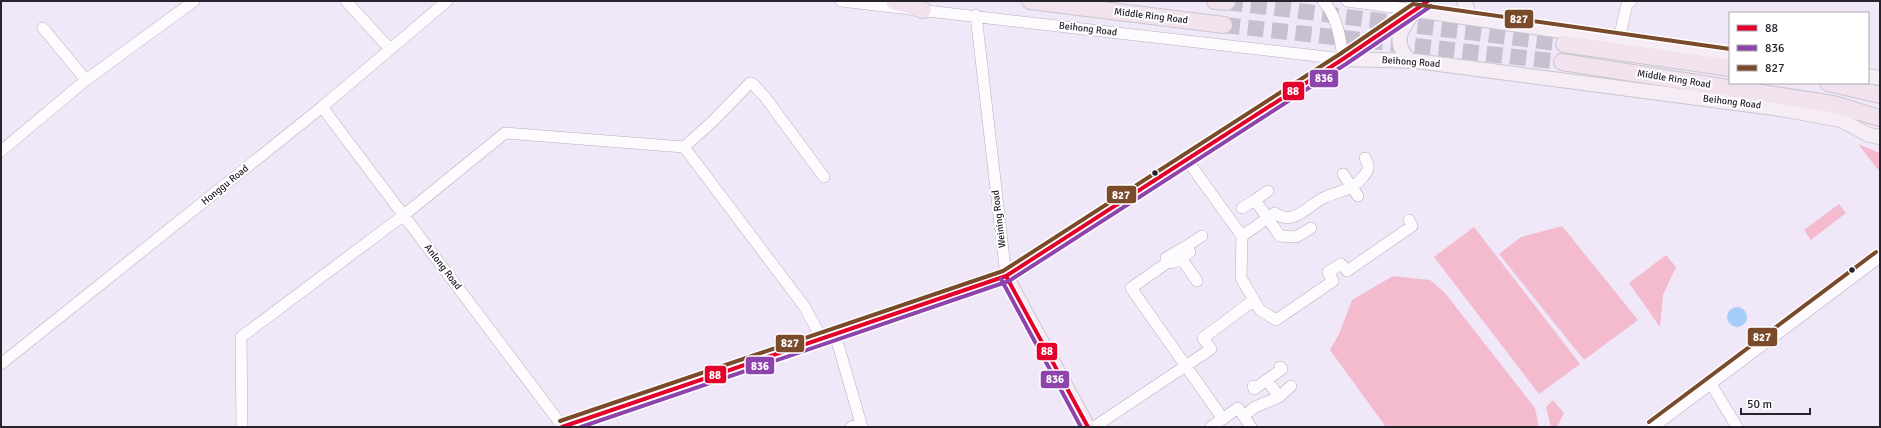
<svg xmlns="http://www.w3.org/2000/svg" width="1881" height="428" viewBox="0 0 1881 428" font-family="Signika,sans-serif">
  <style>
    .green { fill: #f3bbcd }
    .water { fill: #a6ccf9 }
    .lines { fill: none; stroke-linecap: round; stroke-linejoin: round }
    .highway-tunnel { stroke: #c8c0cf; stroke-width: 16; stroke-dasharray: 16 8; stroke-linecap: butt }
    .minor-casing { stroke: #b6afbc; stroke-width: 12 }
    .major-casing { stroke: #cac6ce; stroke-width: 16 }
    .highway-casing { stroke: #cac6ce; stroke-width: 18 }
    .minor { stroke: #fdfbfe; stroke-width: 11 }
    .major { stroke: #f6ecf5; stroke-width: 14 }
    .highway { stroke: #f1e2ee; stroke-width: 16 }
    .bus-1-casing { stroke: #fff; stroke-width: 7 }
    .bus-2-casing { stroke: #fff; stroke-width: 7 }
    .bus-3-casing { stroke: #fff; stroke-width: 7 }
    .bus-1 { stroke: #e4002b; stroke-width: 4 }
    .bus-2 { stroke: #8e44ad; stroke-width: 4 }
    .bus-3 { stroke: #7a4b2a; stroke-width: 4 }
    .bus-dot { fill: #27222c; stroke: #fff; stroke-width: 1.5 }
    .labels { text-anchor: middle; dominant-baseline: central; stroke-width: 4; stroke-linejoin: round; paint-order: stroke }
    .street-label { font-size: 10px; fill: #27222c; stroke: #fff }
    .line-badge { stroke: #fff; stroke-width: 1.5 }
    .badge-label { font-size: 11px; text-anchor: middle; font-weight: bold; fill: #fff }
  </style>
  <rect width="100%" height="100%" fill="#f0e7f8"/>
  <path class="green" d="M1858,144L1880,153V172Z
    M1839,204L1846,213L1811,240L1804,230Z
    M1562,226L1638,320L1584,360L1499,254L1521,237Z
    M1474,227L1580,364L1539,394L1434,257Z
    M1666,255L1676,267L1663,295L1660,327L1629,283Z
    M1393,276L1430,280L1445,293L1535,408L1539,427H1386L1330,350L1339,334L1352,300Z
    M1553,400L1564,413L1557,427H1551L1546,407Z"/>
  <path class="water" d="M1727 317a10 10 0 1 1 20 0a10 10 0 1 1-20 0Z"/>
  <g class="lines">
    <path class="highway-tunnel" d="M1227,2L1564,44
      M1224,25L1562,62"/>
    <g class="minor-casing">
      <path id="minor" d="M346,1L390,49
        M841,1L1343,59C1341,40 1337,15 1323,1
        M1347,1L1415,10
        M976,15L1006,276
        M43,28L86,80
        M1619,39L1627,4L1631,1
        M322,107L563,427
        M684,147L712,122L750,83L753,84L765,97L824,177
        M1,151L86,80L194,1
        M1187,160L1242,236L1275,213C1293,227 1308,206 1323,198C1338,191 1352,191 1363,177C1369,170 1370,166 1365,158
        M1343,174L1358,196
        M1268,191L1255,200L1280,236L1296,237L1311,228
        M1242,208L1255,200
        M1242,236L1241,278L1260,310L1276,320L1333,281L1328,272L1341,264L1347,271L1412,226L1409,220
        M1185,247L1202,236
        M1181,258L1197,281
        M1168,262L1172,263L1190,252L1185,247L1166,258L1168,262L1131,288L1223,419
        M835,334L862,427
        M1,364L322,107L447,1
        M1267,380L1279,397
        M1711,384L1737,427
        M1253,386L1254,389L1282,369L1280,367
        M1244,416L1255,407L1279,397L1291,386
        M242,427L241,337L404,215L505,133L684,147L804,306L822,339
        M851,427L861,424
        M1094,427L1211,349L1203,338L1254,300
        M1211,427L1238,408L1251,427
        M1653,427L1880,257"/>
    </g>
    <g class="major-casing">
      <path id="major" d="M1464,1L1471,18
        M1415,10L1730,55
        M1410,17C1398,34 1394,44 1410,61H1416
        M1343,59L1416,61L1781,109L1841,120L1869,135L1880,137
        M1868,76L1880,78
        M1006,276L1088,427
        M562,427L1006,276L1156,178L1187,160L1343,59L1428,1"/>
    </g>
    <g class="highway-casing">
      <path id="highway" d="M894,1L923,10
        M1030,1L1224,25
        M1215,1L1227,2
        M1564,44L1730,68
        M1562,62L1833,104L1880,118
        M1828,83L1880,95"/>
    </g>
    <use href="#minor" class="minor"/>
    <use href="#major" class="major"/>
    <use href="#highway" class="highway"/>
    <g class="bus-1-casing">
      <path id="bus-1" d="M1006,276L1088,427
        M562,427L1006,276L1343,59L1428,1"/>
    </g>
    <g class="bus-2-casing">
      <path id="bus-2" d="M1001,279L1081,427
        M581,427L1009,281L1346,64L1431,6"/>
    </g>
    <g class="bus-3-casing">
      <path id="bus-3" d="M560,421L1003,271L1340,54L1413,4L1730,49
        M1649,422L1876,252"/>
    </g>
    <use href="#bus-1" class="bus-1"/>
    <use href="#bus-2" class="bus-2"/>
    <use href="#bus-3" class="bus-3"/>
  </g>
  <g class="bus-dot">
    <circle cx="1155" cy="173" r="3.5"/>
    <circle cx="1852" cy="270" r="3.5"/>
  </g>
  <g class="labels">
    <g class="street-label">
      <text transform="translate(1151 16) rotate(7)">Middle Ring Road</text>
      <text transform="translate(1088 29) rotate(7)">Beihong Road</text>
      <text transform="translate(1411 62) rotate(4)">Beihong Road</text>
      <text transform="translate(1674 79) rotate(9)">Middle Ring Road</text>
      <text transform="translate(1732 102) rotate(7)">Beihong Road</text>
      <text transform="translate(225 185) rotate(-39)">Honggu Road</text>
      <text transform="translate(999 219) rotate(-97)">Weining Road</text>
      <text transform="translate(443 267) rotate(53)">Anlong Road</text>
    </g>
  </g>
  <g class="line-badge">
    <rect x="1504" y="9" width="30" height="20" rx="4" fill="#7a4b2a"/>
    <rect x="1309" y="69" width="30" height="19" rx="4" fill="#8e44ad"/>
    <rect x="1282" y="81" width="23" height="20" rx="4" fill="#e4002b"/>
    <rect x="1106" y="185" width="31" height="19" rx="4" fill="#7a4b2a"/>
    <rect x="1747" y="327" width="31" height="20" rx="4" fill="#7a4b2a"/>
    <rect x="775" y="334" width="30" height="19" rx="4" fill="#7a4b2a"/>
    <rect x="1036" y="342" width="22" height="19" rx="4" fill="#e4002b"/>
    <rect x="745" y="356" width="30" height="19" rx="4" fill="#8e44ad"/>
    <rect x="704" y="365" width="23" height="19" rx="4" fill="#e4002b"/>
    <rect x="1040" y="370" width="30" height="19" rx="4" fill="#8e44ad"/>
  </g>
  <g class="badge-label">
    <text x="1519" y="23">827</text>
    <text x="1324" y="82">836</text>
    <text x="1293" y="95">88</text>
    <text x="1121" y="199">827</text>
    <text x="1762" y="341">827</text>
    <text x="790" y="347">827</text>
    <text x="1047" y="355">88</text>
    <text x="760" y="370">836</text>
    <text x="715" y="379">88</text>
    <text x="1055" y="383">836</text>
  </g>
  <rect width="1881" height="428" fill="none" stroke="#27222c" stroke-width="4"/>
  <rect x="1729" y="12" width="140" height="72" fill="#ffffff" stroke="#a9a7ab"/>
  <rect x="1737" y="25" width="20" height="6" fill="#e4002b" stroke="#a9a7ab"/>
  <text x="1765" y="32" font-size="12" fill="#27222c">88</text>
  <rect x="1737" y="45" width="20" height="6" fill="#8e44ad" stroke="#a9a7ab"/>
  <text x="1765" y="52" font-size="12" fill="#27222c">836</text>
  <rect x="1737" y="65" width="20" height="6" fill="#7a4b2a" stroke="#a9a7ab"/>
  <text x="1765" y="72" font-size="12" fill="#27222c">827</text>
  <path d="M1741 408v6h69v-6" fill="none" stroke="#27222c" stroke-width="2"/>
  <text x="1747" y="408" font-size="12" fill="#27222c" stroke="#ffffff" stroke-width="3" paint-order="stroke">50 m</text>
</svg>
